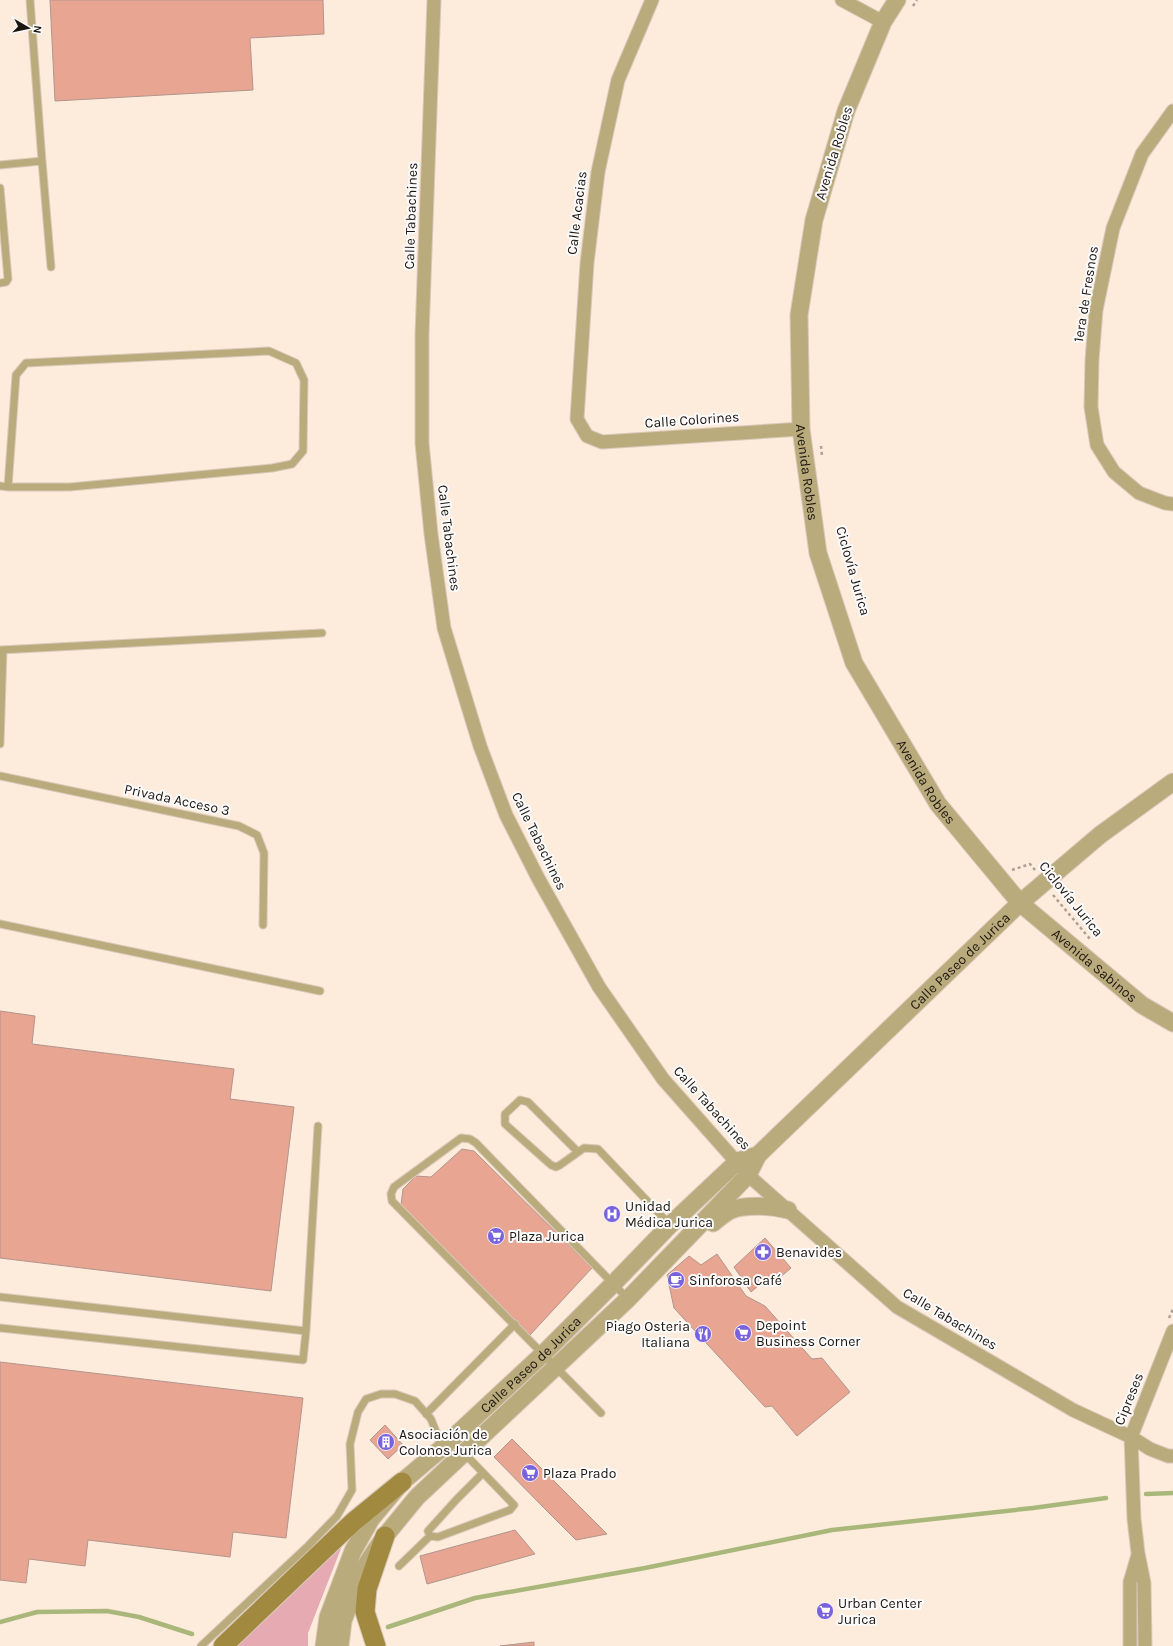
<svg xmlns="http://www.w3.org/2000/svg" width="1173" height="1646" viewBox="0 0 1173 1646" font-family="Karla,sans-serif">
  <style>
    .green { fill: #e6aab2 }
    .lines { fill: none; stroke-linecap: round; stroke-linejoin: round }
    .stream { stroke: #aab77b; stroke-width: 4.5 }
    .building { fill: #e7a592; stroke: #b2958d }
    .service-casing { stroke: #d9c9ba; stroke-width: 9 }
    .minor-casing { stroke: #d9c9ba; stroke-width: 15 }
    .tertiary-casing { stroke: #d9c9ba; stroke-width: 19 }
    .secondary-casing { stroke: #d9c9ba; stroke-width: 21 }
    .path { stroke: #aea093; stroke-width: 2.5; stroke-dasharray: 3 3; stroke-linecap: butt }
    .service { stroke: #baab7d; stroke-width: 7 }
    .minor { stroke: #baab7d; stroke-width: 13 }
    .tertiary { stroke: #baab7d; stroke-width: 17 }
    .secondary { stroke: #a18940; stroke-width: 19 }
    .labels { text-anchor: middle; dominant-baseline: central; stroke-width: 4; stroke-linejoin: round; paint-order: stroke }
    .street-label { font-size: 14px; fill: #1d160f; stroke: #fbfbfb }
    .poi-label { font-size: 14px; fill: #1d160f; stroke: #fbfbfb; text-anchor: start }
  </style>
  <rect width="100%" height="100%" fill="#fdebdb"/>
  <path class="green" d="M342,1546L308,1633V1646H229Z"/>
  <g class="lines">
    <path class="stream" d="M1146,1494L1173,1493
      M0,1622L37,1612L107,1611L139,1617L192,1634
      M388,1627L475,1598L645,1568L832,1530L1033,1508L1106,1498"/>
  </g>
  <path class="building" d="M50,0H323L324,34L250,38L253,90L55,101Z
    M0,1011L35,1016L32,1044L234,1069L230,1099L294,1107L271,1291L0,1258Z
    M462,1149L474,1151L592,1268L530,1335L401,1205L403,1189L416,1176L431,1177Z
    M765,1238L791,1268L769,1287L764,1281L751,1292L734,1267Z
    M717,1254L746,1296L765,1306L812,1359L822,1358L850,1392L797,1436L772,1406L765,1407L674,1308L667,1275L689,1256L701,1265Z
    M0,1362L303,1398L286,1538L233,1532L230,1557L88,1540L85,1566L29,1559L26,1583L0,1580Z
    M385,1425L403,1445L388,1459L370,1440Z
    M512,1439L607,1534L576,1540L543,1507L494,1457Z
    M515,1530L535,1554L427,1584L420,1556Z
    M534,1642V1646H500Z"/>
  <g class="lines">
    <g class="service-casing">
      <path id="service" d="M42,161L51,267
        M0,165L42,161L30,0
        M0,188L8,279L6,282L0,283
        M0,486L8,487H70L272,468L292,464L303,451L304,380L296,363L269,351L26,363L16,375L8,487
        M0,650L322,633
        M0,744L3,650
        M0,776L239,826L257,835L264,853L263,925
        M0,924L320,991
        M578,1152L528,1102L520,1100L505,1114V1124L551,1165L556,1167L560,1165L584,1148L598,1149L670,1225
        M0,1297L306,1331
        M0,1328L303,1360L306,1331L318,1126
        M601,1413L392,1201L391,1194L394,1187L461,1138L470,1139L476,1143L628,1299
        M426,1414L515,1324
        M464,1453L514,1505L510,1510L438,1537L430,1536L428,1531L457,1499L483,1473
        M399,1566L430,1536
        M201,1646L308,1546L337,1516L352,1490L350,1444L358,1412L366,1399L381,1394H395L415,1401L431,1419L442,1447"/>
    </g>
    <g class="minor-casing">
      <path id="minor" d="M434,0L422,335V443L431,534L444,628L480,746L506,815L538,878L599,987L663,1079L748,1175L897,1307L1073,1410L1131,1437L1150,1449L1168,1456H1173
        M652,0L618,80L598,172L587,263L577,419L587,436L602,442L801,429
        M842,0L883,22
        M1173,111L1142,154L1113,228L1096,310L1092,360L1091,407L1097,445L1114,472L1139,493L1165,503L1173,504
        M1130,1646V1582L1138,1555
        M1145,1646L1144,1583L1138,1553L1134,1519L1131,1437L1173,1331"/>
    </g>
    <g class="tertiary-casing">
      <g id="tertiary">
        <path id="s1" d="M897,0L883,22L846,111L814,220L799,315L801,429L818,553L854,663L938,804L1020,903L1142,1005L1173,1023"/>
        <path d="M713,1223C718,1219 725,1213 731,1210C747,1204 772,1206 788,1210"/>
        <path id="s2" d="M324,1646L328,1617L353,1551L371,1519L402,1482L442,1448L543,1354L614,1283L670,1225L738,1161L758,1155"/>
        <path id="s3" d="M340,1646L343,1621L362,1571L385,1536L417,1497L628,1299L748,1175L758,1155L1020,903L1100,835L1173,782"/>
      </g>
    </g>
    <g class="secondary-casing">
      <path id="secondary" d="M223,1646L353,1522L402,1482
        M376,1646L365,1612L367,1589L385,1536"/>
    </g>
    <path class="path" d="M913,6L917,0
      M821,446L822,456
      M1012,870L1030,864L1035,870
      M1053,895L1090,939
      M1169,1318L1173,1309"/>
    <use href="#service" class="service"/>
    <use href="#minor" class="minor"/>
    <use href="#tertiary" class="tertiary"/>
    <use href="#secondary" class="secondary"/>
  </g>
  <defs>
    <g id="hospital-disc" transform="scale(0.9)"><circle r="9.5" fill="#7962dd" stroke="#fbfbfb"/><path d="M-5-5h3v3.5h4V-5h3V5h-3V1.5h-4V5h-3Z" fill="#fff"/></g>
    <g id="supermarket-disc" transform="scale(0.9)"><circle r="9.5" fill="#7962dd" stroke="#fbfbfb"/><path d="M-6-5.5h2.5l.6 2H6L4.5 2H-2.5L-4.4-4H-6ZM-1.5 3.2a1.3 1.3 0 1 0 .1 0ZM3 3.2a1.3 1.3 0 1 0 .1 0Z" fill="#fff"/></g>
    <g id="pharmacy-disc" transform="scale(0.9)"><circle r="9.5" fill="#7962dd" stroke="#fbfbfb"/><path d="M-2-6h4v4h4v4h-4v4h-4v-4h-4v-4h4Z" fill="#fff"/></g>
    <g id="cafe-disc" transform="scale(0.9)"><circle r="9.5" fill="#7962dd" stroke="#fbfbfb"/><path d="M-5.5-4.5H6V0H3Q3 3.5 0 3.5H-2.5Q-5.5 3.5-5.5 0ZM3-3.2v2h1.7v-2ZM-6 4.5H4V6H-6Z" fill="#fff"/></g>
    <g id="restaurant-disc" transform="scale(0.9)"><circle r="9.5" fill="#7962dd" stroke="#fbfbfb"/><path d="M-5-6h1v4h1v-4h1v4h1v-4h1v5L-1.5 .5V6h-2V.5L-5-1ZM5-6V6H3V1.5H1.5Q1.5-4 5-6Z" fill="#fff"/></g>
    <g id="building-disc" transform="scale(0.9)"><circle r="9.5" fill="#7962dd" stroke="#fbfbfb"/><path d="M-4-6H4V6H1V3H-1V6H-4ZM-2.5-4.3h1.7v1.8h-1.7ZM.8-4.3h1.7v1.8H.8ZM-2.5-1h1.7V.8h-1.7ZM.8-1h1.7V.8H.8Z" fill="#fff"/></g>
  </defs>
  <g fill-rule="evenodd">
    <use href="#hospital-disc" x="612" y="1214"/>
    <use href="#supermarket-disc" x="496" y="1236"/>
    <use href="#pharmacy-disc" x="763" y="1252"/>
    <use href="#cafe-disc" x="676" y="1280"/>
    <use href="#supermarket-disc" x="743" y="1333"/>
    <use href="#restaurant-disc" x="703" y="1334"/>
    <use href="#building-disc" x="386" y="1442"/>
    <use href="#supermarket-disc" x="530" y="1473"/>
    <use href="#supermarket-disc" x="825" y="1611"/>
  </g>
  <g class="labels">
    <g class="street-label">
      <text transform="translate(834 153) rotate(-73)">Avenida Robles</text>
      <text transform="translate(577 213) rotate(-83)">Calle Acacias</text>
      <text transform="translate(411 216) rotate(-88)">Calle Tabachines</text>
      <text transform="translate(1086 294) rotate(-81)">1era de Fresnos</text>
      <text transform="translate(692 420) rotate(-4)">Calle Colorines</text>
      <text stroke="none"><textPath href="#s1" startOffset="490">Avenida Robles</textPath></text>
      <text transform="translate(449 538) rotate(83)">Calle Tabachines</text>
      <text transform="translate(853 571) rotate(74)">Ciclovía Jurica</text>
      <text stroke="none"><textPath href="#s1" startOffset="826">Avenida Robles</textPath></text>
      <text transform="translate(177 800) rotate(12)">Privada Acceso 3</text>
      <text transform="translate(539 841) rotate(64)">Calle Tabachines</text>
      <text transform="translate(1071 899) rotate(51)">Ciclovía Jurica</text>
      <text stroke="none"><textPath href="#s3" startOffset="935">Calle Paseo de Jurica</textPath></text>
      <text stroke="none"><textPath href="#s1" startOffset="1077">Avenida Sabinos</textPath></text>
      <text transform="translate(712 1108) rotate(48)">Calle Tabachines</text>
      <text transform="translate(950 1319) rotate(31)">Calle Tabachines</text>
      <text stroke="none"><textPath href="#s2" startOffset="359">Calle Paseo de Jurica</textPath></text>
      <text transform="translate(1129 1399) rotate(-68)">Cipreses</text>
    </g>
    <g class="poi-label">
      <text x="625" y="1206">Unidad<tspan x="625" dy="16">Médica Jurica</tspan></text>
      <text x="509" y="1236">Plaza Jurica</text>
      <text x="776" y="1252">Benavides</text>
      <text x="689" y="1280">Sinforosa Café</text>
      <text x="756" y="1325">Depoint<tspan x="756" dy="16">Business Corner</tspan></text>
      <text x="690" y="1326" text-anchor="end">Piago Osteria<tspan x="690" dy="16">Italiana</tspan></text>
      <text x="399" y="1434">Asociación de<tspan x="399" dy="16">Colonos Jurica</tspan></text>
      <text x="543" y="1473">Plaza Prado</text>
      <text x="838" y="1603">Urban Center<tspan x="838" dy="16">Jurica</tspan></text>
    </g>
  </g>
  <g transform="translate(28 28) rotate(99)" stroke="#fbfbfb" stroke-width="3" paint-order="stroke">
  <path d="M0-3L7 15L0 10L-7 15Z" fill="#1d160f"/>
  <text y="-6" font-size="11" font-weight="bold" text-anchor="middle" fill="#1d160f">N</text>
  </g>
</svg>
